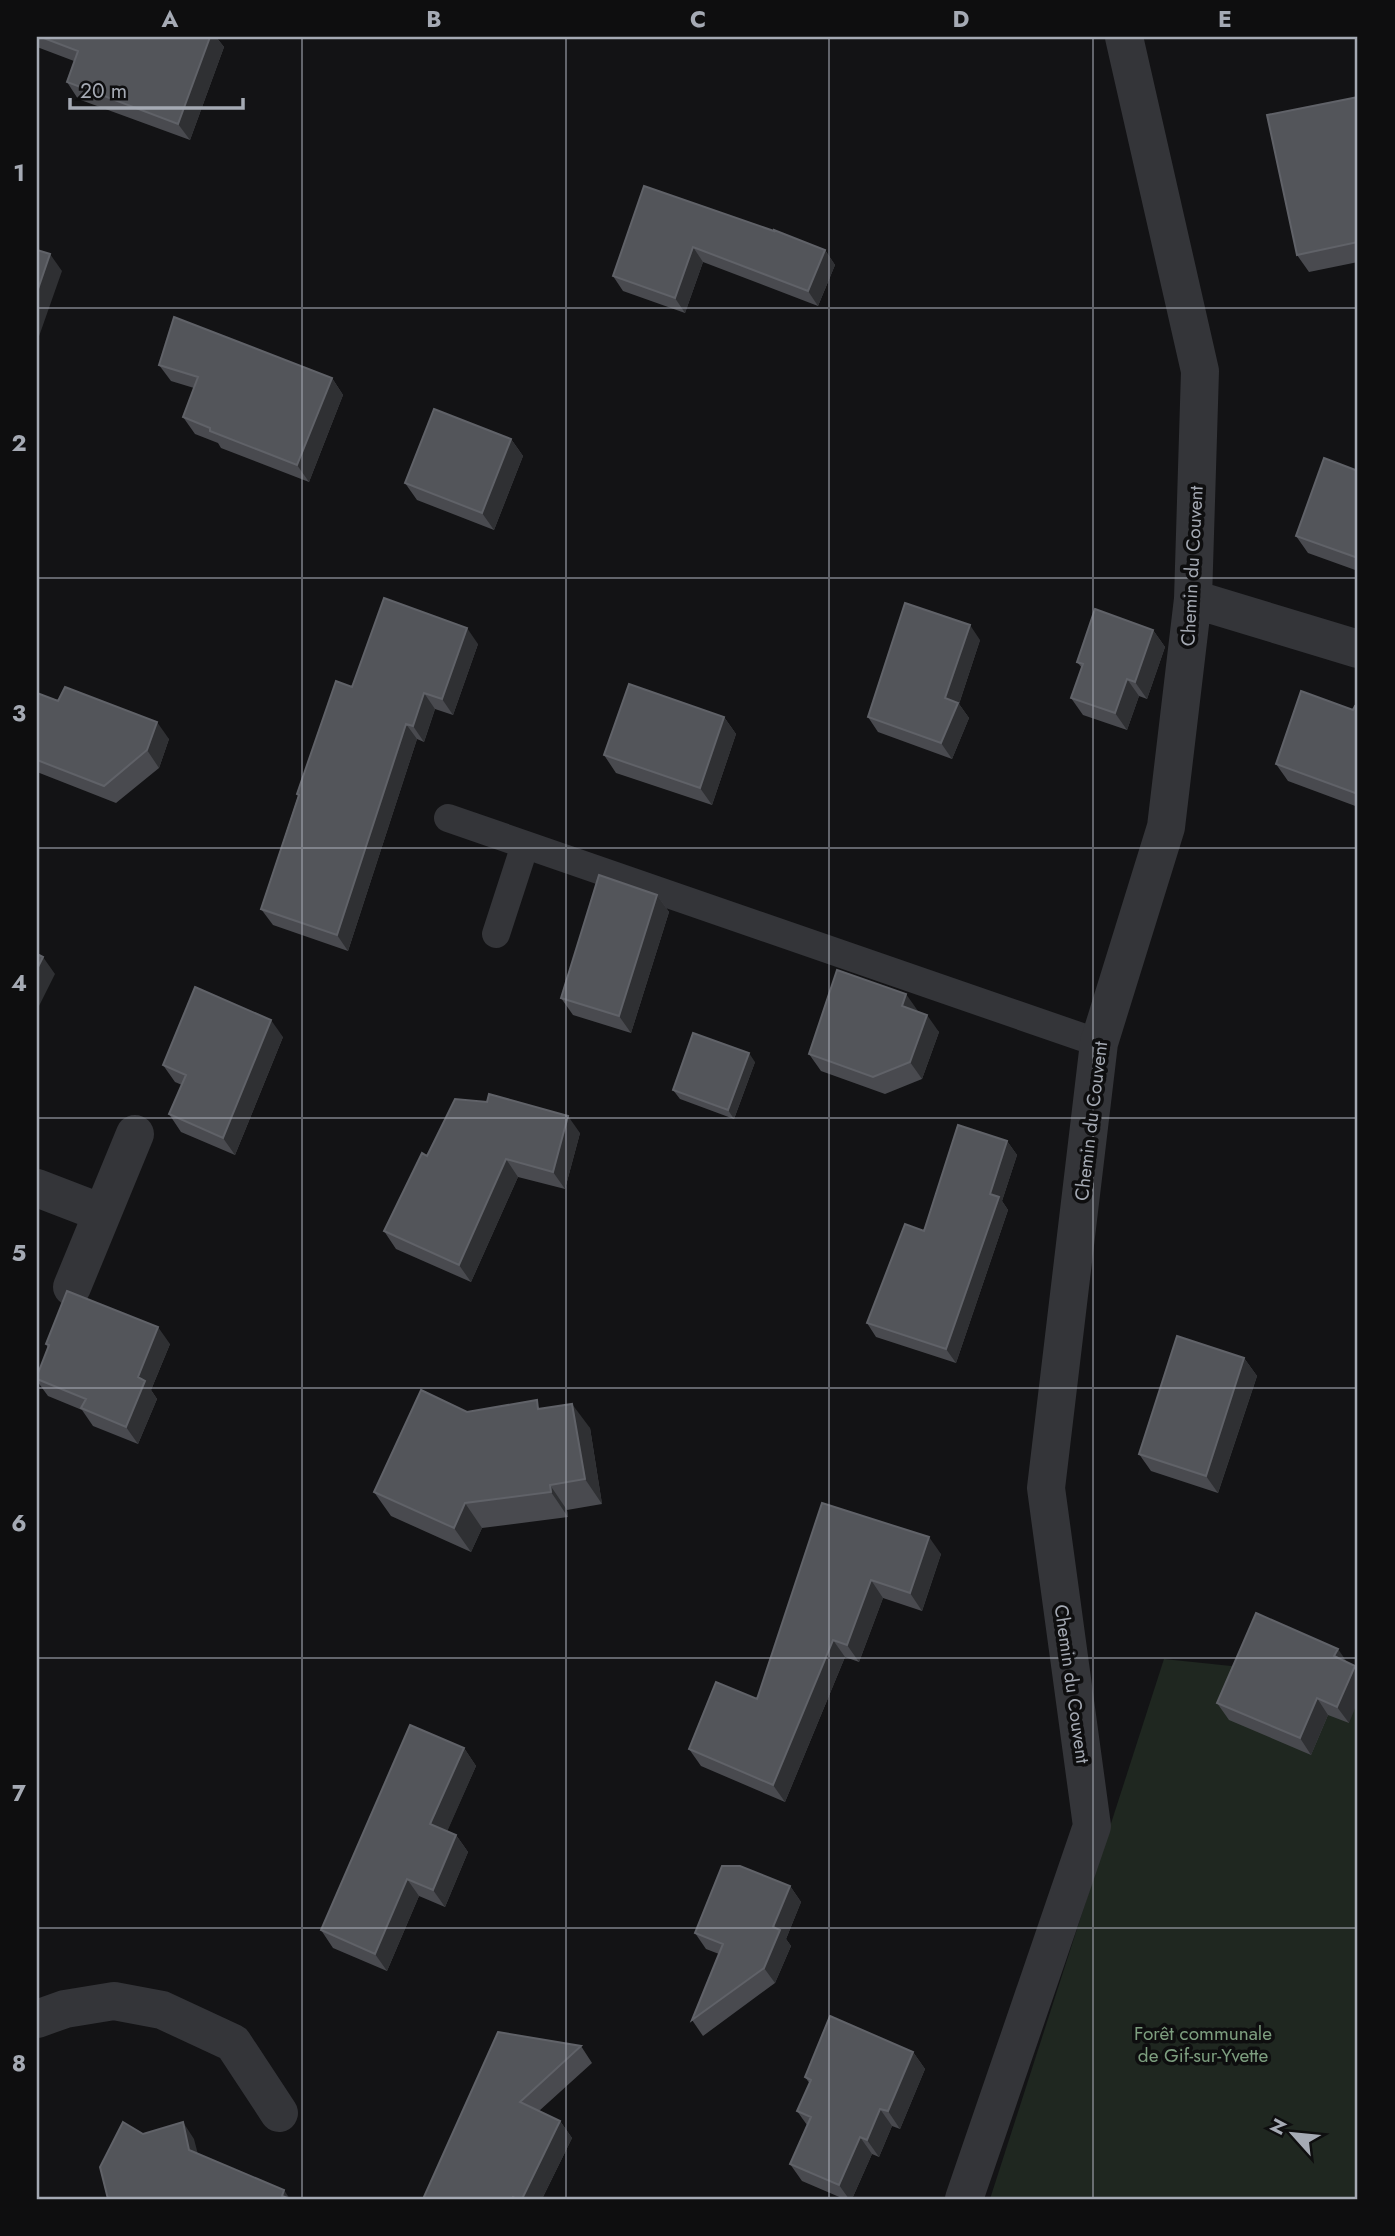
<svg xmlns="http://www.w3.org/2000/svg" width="1395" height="2236" viewBox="0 0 1395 2236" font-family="Jost,sans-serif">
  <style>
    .green { fill: #1f2720 }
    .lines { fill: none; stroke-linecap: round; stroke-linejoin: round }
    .service { stroke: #343539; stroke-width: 28 }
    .minor { stroke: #343539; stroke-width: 38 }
    .wall { fill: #494a4f }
    .shaded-wall { fill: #2f3033 }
    .building { fill: #53555a; stroke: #606268; stroke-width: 2 }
    .grid { fill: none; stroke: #a5aab4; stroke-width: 2; stroke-opacity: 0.55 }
    .labels { text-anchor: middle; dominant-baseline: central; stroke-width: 7; stroke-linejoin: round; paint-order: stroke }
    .street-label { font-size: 19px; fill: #a5aab4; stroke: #0e0e0f }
    .park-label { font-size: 19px; fill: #7d9e7f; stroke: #0e0e0f }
    .neatline { fill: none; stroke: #a5aab4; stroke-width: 2.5 }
    .grid-label { font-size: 23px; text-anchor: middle; font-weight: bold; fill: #a5aab4 }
  </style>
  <rect width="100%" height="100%" fill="#131315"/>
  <path class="green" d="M1164,1659L1358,1679V2199H990Z"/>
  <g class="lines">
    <path class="service" d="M448,818L1099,1043
      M496,934L525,845"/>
    <path class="minor" d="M1193,599L1358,649
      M37,1188L102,1213
      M72,1287L135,1134
      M37,2019L65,2009L114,2001L162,2010L233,2043L279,2113
      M964,2199L1092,1826L1046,1488L1099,1043L1166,827L1193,599L1200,371L1124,37"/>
  </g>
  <path class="wall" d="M37,37H216L224,47L190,140L78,99L67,82L74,61L37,47Z
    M1358,97V262L1309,272L1297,255Z
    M644,186L825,250L835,265L818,306L703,262L685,313L623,291L613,276Z
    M159,365L332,378L343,395L309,482L221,448L218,443L195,434L183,417L194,388L171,381Z
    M511,439L523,456L494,530L417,500L405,483Z
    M1358,471V571L1308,553L1296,536Z
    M1153,630L1165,647L1147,699L1139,696L1127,730L1083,715L1071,698L1082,668L1077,662Z
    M980,640L959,704L969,718L952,759L878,732L868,717Z
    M478,644L453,715L435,709L424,742L417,739L348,951L273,925L261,909L298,796L297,794L352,687Z
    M37,693L169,739L159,768L116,803L37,772Z
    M1358,707V807L1288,781L1276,764Z
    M724,717L736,734L712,805L616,773L604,755Z
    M657,895L669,912L631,1033L573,1015L561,998Z
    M918,1012L939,1032L922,1079L885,1094L821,1071L809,1054Z
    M283,1037L235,1155L181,1132L169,1114L182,1085L175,1082L163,1065Z
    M755,1062L734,1119L680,1099L673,1090Z
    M580,1133L565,1189L518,1177L471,1282L396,1249L384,1231L427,1156Z
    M1007,1141L1017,1155L1002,1201L1008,1210L956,1363L876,1337L867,1323L924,1231Z
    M46,1344H170L151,1390L157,1399L138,1444L93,1426L82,1410L48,1396L37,1381V1376L48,1348Z
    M1244,1358L1257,1376L1218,1493L1151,1471L1139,1454Z
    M543,1409L590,1428L602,1504L567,1510L568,1517L482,1528L471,1552L391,1516L374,1492L467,1412Z
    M822,1503L941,1554L922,1611L883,1598L859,1662L845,1657L785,1802L701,1766L689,1749L757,1699Z
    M1348,1662L1349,1723L1328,1715L1311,1755L1229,1720L1217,1703Z
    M464,1748L476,1766L447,1831L456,1835L468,1852L445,1907L419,1896L387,1971L333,1948L321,1930Z
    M790,1886L801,1902L786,1939L791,1946L775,1983L703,2036L692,2020L719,1954L706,1949L695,1933Z
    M498,2032L581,2046L592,2063L539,2111L560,2121L572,2138L542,2199H423Z
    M913,2052L925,2069L900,2129L892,2126L879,2157L872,2154L852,2199H844L802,2181L790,2164L807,2125L797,2111L810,2084L805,2077Z"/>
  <path class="shaded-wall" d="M210,37H216L224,47L190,140L178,124Z
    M693,247L703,262L685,313L675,298Z
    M825,250L835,265L818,306L808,291Z
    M50,254L62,271L37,342V292Z
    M332,378L343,395L309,482L297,465Z
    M511,439L523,456L494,530L482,513Z
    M970,625L980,640L959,704L969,718L952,759L941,743L945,698Z
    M467,628L478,644L453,715L442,699Z
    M1153,630L1165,647L1147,699L1135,682Z
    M1127,679L1139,696L1127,730L1115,713Z
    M424,693L435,709L424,742L413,726Z
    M724,717L736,734L712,805L700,788Z
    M157,722L169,739L159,768L147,750Z
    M406,724L417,739L348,951L337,935Z
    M657,895L669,912L631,1033L619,1016Z
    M43,957L55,974L37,1010V969Z
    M906,994L918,1011L902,1006Z
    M927,1015L939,1032L922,1079L910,1062Z
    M271,1020L283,1037L235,1155L223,1138Z
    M749,1053L755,1062L734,1119L728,1110Z
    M568,1116L580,1133L565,1189L553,1172Z
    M1007,1141L1017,1155L1002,1201L1008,1210L956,1363L946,1349L990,1194Z
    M506,1159L518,1177L471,1282L459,1265Z
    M158,1327L170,1344L151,1390L157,1399L138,1444L126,1427L138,1377Z
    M1244,1358L1257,1376L1218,1493L1206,1476Z
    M572,1404L590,1428L602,1504L585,1479Z
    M550,1485L567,1510L568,1517L551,1492Z
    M465,1503L482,1528L471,1552L454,1528Z
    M929,1537L941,1554L922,1611L910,1593Z
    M871,1580L883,1598L859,1662L847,1645Z
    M833,1640L845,1657L785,1802L773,1785Z
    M1338,1649L1349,1665L1334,1656Z
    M1355,1666L1358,1670V1701L1349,1723L1337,1707Z
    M1317,1698L1328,1715L1311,1755L1300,1738Z
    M464,1748L476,1766L443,1841L430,1824Z
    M456,1835L468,1852L445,1907L433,1890Z
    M407,1879L419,1896L387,1971L375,1954Z
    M790,1886L801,1902L786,1939L791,1946L775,1983L764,1968L773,1927Z
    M913,2052L925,2069L900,2129L888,2111Z
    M880,2109L892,2126L879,2157L867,2140Z
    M560,2121L572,2138L542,2199H522Z
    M183,2122L194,2139L201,2166L189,2150Z
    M860,2137L872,2154L852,2199H849L839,2185Z
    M284,2190L290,2199L282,2196Z"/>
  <path class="building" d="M41,37H210L178,124L67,82L78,51Z
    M1358,97V242L1297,255L1267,115Z
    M644,186L774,231V230L825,250L808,291L693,247L675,298L613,276Z
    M37,250L50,254L37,292Z
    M174,317L332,378L297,465L210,431V428L183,417L198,377L159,365Z
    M434,409L511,439L482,513L405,483Z
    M1324,458L1358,471V558L1296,536Z
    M384,598L467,628L442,699L424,693L413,726L406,724L337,935L261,909L299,795L297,794L336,681L352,687Z
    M905,603L970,625L945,698L958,703L941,743L868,717Z
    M1095,609L1153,630L1135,682L1127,679L1115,713L1071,698L1083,664L1077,662Z
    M629,684L724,717L700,788L604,755Z
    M65,687L157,722L147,750L104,786L37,760V693L58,701Z
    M1301,691L1353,710L1355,706L1358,707V794L1276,764Z
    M599,875L657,895L619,1016L561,998Z
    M37,954L43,957L37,969Z
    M837,970L906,994L902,1006L927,1015L910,1062L873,1077L809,1054Z
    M195,987L271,1020L223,1138L169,1114L186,1075L163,1065Z
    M693,1033L749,1053L728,1110L673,1090Z
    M489,1094L568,1116L553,1172L506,1159L459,1265L384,1231L422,1153L427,1156L455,1099L487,1102Z
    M958,1125L1007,1141L990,1194L999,1197L946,1349L867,1323L905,1224L924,1231Z
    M67,1291L158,1327L138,1377L145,1381L126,1427L81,1408L86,1399L37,1379V1376L49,1345L46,1344Z
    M1177,1336L1244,1358L1206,1476L1139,1454Z
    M421,1390L467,1412L537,1400L538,1409L572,1404L585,1479L550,1485L551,1492L465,1503L454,1528L374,1492Z
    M822,1503L929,1537L910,1593L871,1580L847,1645L833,1640L773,1785L689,1749L716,1682L757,1699Z
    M1256,1613L1338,1649L1334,1656L1355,1666L1337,1707L1317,1698L1300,1738L1217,1703Z
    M410,1725L464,1748L430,1824L456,1835L433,1890L407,1879L375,1954L321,1930Z
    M722,1866H740L790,1886L773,1927L780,1930L764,1968L692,2020L723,1944L695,1933Z
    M830,2016L913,2052L888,2111L880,2109L867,2140L860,2137L839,2185L790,2164L811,2117L797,2111L811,2080L805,2077Z
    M498,2032L581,2046L520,2102L560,2121L522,2199H517L513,2197L512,2199H423Z
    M123,2122L143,2134L183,2122L189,2150L284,2190L282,2196L290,2199H108L100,2167Z"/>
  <path class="grid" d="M302,37V2199M566,37V2199M829,37V2199M1093,37V2199M37,308H1358M37,578H1358M37,848H1358M37,1118H1358M37,1388H1358M37,1658H1358M37,1928H1358"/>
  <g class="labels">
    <g class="street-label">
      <text transform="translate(1192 566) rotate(-87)">Chemin du Couvent</text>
      <text transform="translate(1091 1121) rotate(-83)">Chemin du Couvent</text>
      <text transform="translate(1072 1684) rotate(82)">Chemin du Couvent</text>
    </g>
    <g class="park-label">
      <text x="1203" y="2033">Forêt communale<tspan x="1203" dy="22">de Gif-sur-Yvette</tspan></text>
    </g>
  </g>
  <rect width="1395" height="2236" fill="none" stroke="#0e0e0f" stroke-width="77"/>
  <g transform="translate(1293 2134) rotate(297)" stroke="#0e0e0f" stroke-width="5" paint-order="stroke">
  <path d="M0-5L12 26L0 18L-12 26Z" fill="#a5aab4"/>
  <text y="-10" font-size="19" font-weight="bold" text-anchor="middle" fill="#a5aab4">N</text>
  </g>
  <path d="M70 98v10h173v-10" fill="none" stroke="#a5aab4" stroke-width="3.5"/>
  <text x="80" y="98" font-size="21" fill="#a5aab4" stroke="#0e0e0f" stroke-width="5" paint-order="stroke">20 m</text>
  <rect x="38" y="38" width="1318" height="2160" class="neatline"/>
  <g class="grid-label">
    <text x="170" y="27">A</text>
    <text x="434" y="27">B</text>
    <text x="698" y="27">C</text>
    <text x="961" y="27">D</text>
    <text x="1225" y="27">E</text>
    <text x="19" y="181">1</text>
    <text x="19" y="451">2</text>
    <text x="19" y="721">3</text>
    <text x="19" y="991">4</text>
    <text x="19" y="1261">5</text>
    <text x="19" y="1531">6</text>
    <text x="19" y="1801">7</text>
    <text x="19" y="2071">8</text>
  </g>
</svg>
